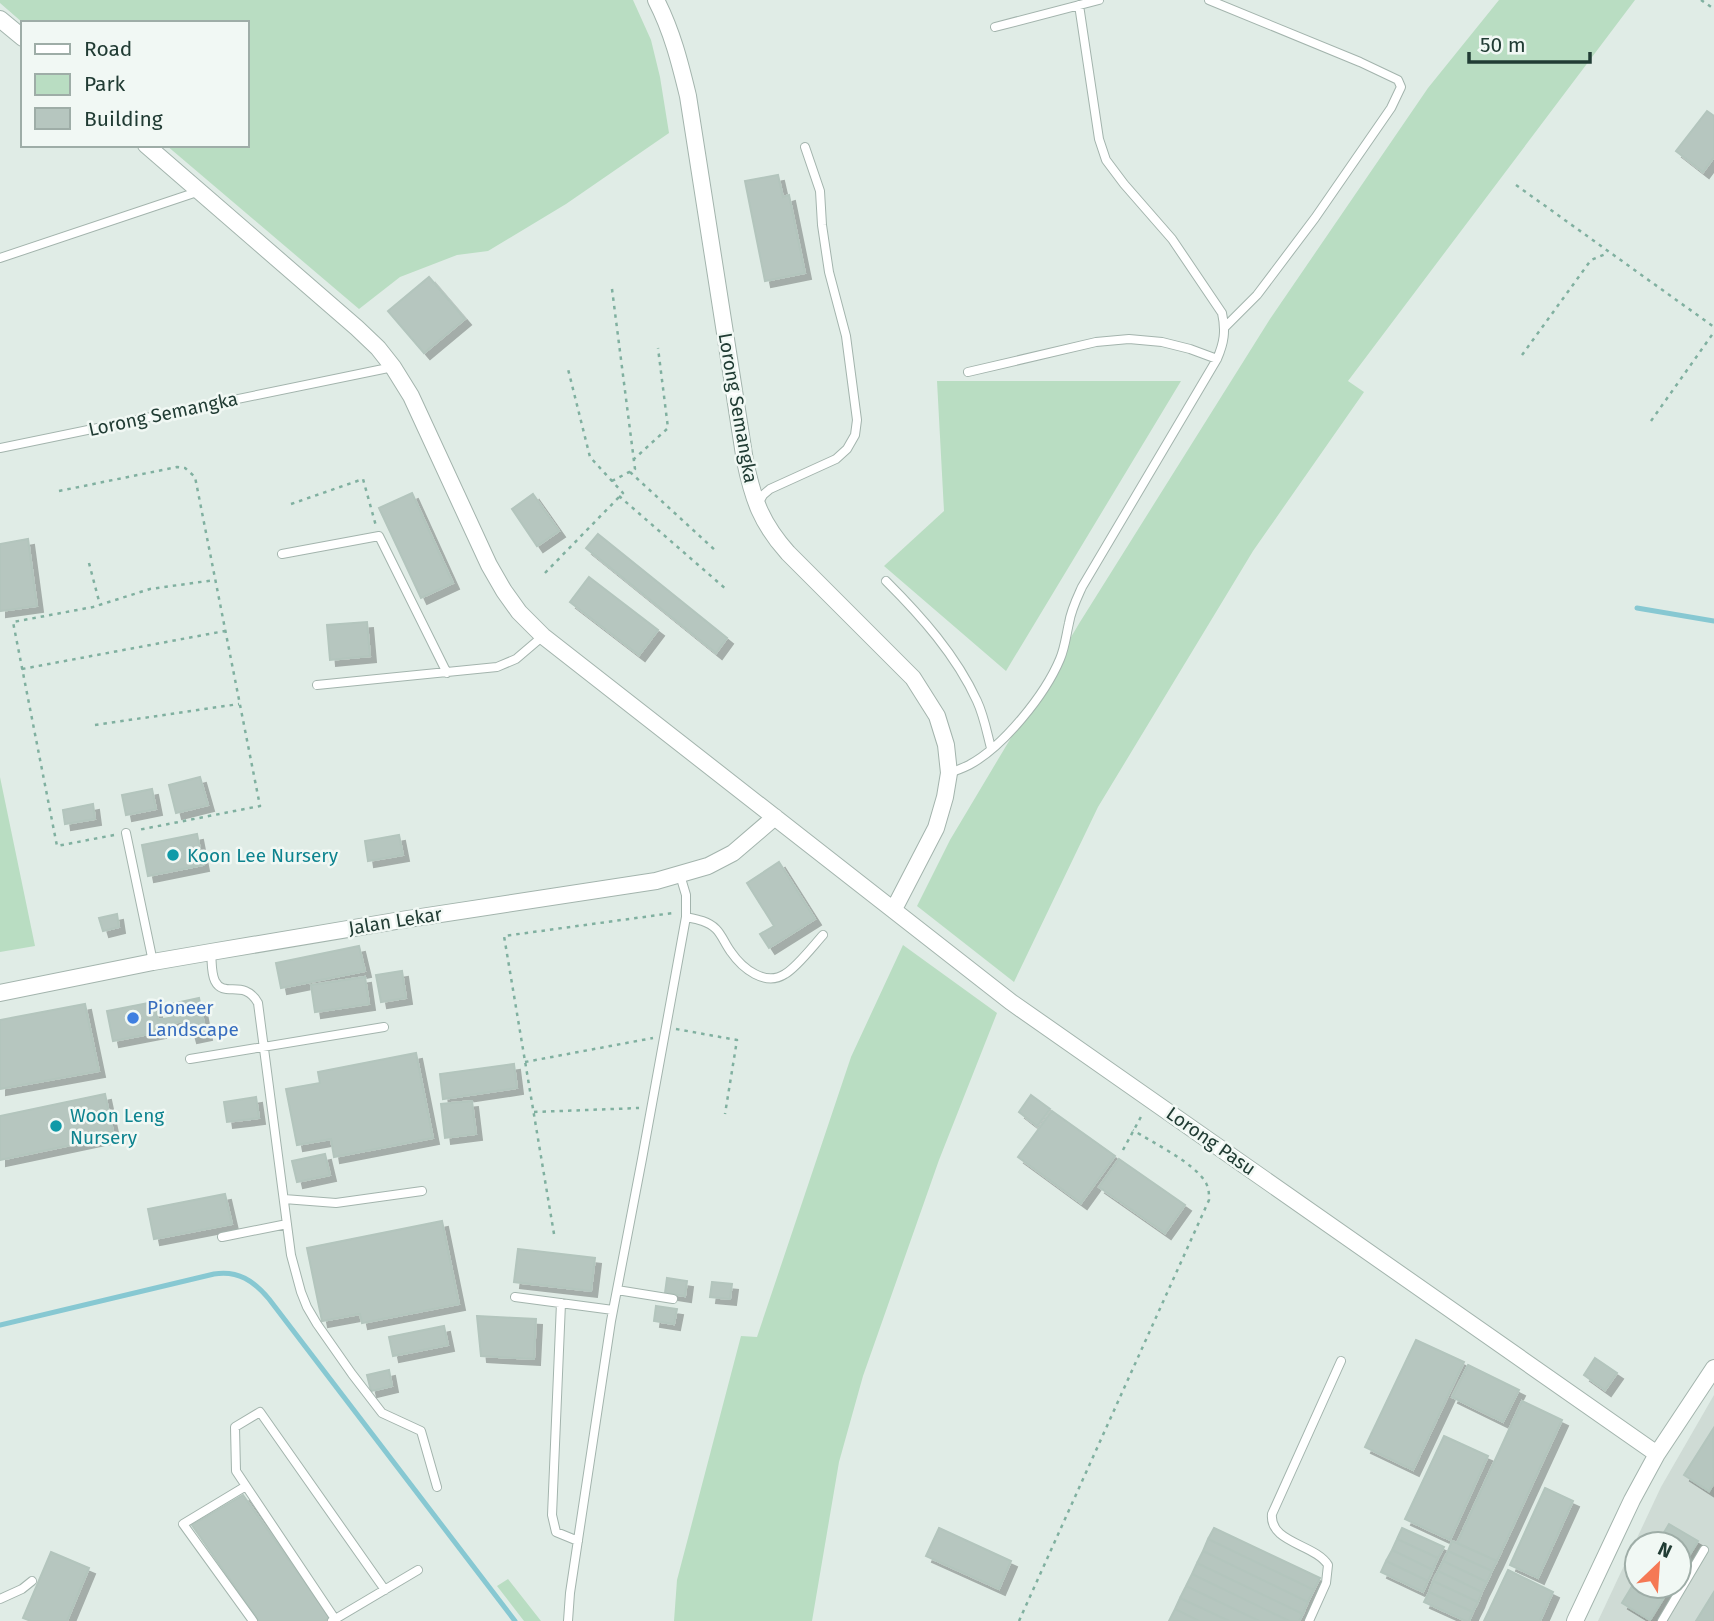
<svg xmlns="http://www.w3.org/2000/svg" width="1714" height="1621" viewBox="0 0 1714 1621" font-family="'Fira Sans',sans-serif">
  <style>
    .built { fill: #cfdbd5; fill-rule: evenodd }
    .green { fill: #b9ddc2 }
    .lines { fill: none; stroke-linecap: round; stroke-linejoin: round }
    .stream { stroke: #87c8d2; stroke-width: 5 }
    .building { fill: #b6c6bf; stroke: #b3c5bd; stroke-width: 2; filter: url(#shadow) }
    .lane-casing { stroke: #a3b4ad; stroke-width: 10 }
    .street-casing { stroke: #a3b4ad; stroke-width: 18 }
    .path { stroke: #80b0a0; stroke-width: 2.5; stroke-dasharray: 3.5 5; stroke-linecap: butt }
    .lane { stroke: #fff; stroke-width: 8 }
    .street { stroke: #fff; stroke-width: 16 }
    .culture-dot { fill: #0f9aa8; stroke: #f1f8f4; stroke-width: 2.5 }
    .shop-dot { fill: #3f7fe0; stroke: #f1f8f4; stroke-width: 2.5 }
    .labels { text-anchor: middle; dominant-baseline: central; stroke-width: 5; stroke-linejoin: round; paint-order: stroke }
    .street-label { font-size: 19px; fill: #213c34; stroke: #f1f8f4 }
    .culture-label { font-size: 19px; fill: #0d838f; stroke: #f1f8f4; text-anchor: start }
    .shop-label { font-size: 19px; fill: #366cbe; stroke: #f1f8f4; text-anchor: start }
  </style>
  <defs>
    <filter id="shadow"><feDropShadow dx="6" dy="6" stdDeviation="0" flood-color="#0004"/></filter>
  </defs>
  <rect width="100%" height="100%" fill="#e0ece6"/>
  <path class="built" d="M1714,1395V1621H1598L1661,1487ZM1637,1544H1679V1586H1637Z"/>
  <path class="green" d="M0,0H633L651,40L660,77L669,133L566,204L488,251L457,255L400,277L359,309L166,145H247V23H23L0,3Z
    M1499,0H1635L1348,381L1364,392L1253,551L1098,807L1014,982L917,906L950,840L1080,622L1270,319L1428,88Z
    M937,381H1181L1006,671L884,566L944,511Z
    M0,777L35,946L0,952Z
    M903,945L997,1013L939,1160L863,1376L839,1462L812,1621H674L677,1580L741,1336L757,1337L851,1057Z
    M508,1579L541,1621H524L497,1586Z"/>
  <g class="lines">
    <path class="stream" d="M1637,608L1714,621
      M0,1325L214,1274C238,1270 254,1281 269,1299L515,1621"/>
  </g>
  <path class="building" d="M1707,111L1714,116V157L1703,172L1676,151Z
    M778,175L783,197L789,195L805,273L765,281L745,181Z
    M429,277L465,319L424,353L388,311Z
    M412,493L453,583L421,598L379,508Z
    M533,494L559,531L537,546L512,509Z
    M598,534L727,638L716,653L586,548Z
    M28,539L37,606L0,611V544Z
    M589,577L658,630L639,655L570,602Z
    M367,622L370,656L330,660L327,625Z
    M200,777L208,805L176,813L169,785Z
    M152,789L156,809L126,815L122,795Z
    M93,804L95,819L65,824L63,810Z
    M197,834L203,865L148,876L142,845Z
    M399,835L403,855L368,861L365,841Z
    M779,862L815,919L769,948L760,934L774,926L747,883Z
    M117,914L119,927L103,931L99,918Z
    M359,946L365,971L281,988L276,963Z
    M402,971L406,998L381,1002L376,975Z
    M365,977L369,1004L315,1012L311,985Z
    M199,998L206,1034L191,1037L188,1026H184L183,1021L159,1026L160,1032L113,1041L107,1011L154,1002L158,1020L174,1017L171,1004Z
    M85,1004L99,1071L0,1089V1020Z
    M416,1053L433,1138L334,1157L331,1139L297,1145L286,1089L320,1083L318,1072Z
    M514,1064L517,1088L443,1099L440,1074Z
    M105,1094L114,1136L0,1160V1116Z
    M1031,1095L1050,1109L1037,1126L1019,1112Z
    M256,1097L259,1118L227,1122L224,1102Z
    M472,1101L476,1134L445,1138L441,1104Z
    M1052,1111L1115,1156L1081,1203L1018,1157Z
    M325,1154L330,1175L297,1182L292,1161Z
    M1119,1159L1185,1205L1165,1233L1099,1187Z
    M225,1194L232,1224L154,1239L148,1209Z
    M442,1221L459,1304L362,1323L360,1314L322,1321L307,1248Z
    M518,1249L595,1258L591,1291L514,1282Z
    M667,1278L687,1281L685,1296L665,1293Z
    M712,1282L732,1284L730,1299L710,1297Z
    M656,1306L677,1309L674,1324L654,1321Z
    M477,1316L536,1319L534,1359L481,1356Z
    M444,1326L448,1345L393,1356L389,1337Z
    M1416,1340L1464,1362L1413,1470L1365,1447Z
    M1595,1358L1617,1373L1605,1390L1584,1375Z
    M1468,1365L1519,1390L1503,1422L1452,1397Z
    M389,1370L392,1386L371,1391L367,1375Z
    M1522,1401L1562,1420L1497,1561L1457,1543Z
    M1713,1429L1714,1483L1709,1491L1684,1475Z
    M1444,1436L1488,1456L1450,1540L1405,1519Z
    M1545,1488L1573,1501L1538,1578L1510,1565Z
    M243,1495L330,1618L324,1621H259L192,1525Z
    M1669,1524L1698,1541L1679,1572V1544H1657Z
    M939,1528L1011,1561L999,1589L926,1556Z
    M1214,1528L1320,1578L1314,1590L1208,1539Z
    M1402,1528L1444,1547L1438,1558L1397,1539Z
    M1208,1539L1314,1590L1308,1602L1203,1551Z
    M1397,1539L1438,1558L1433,1570L1392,1550Z
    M1452,1541L1497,1561L1492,1571L1448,1551Z
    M1392,1550L1433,1570L1428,1581L1386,1561Z
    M1203,1551L1308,1602L1303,1614L1197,1563Z
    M1448,1551L1492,1571L1487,1582L1443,1561Z
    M51,1552L89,1568L67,1621H31L23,1618Z
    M1386,1561L1428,1581L1423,1592L1381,1572Z
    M1443,1561L1487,1582L1482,1592L1438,1571Z
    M1197,1563L1303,1614L1299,1621H1289L1192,1574Z
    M1508,1570L1553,1592L1540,1621H1484Z
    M1438,1571L1482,1592L1478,1602L1433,1581Z
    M1192,1574L1289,1621H1259L1186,1586Z
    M1637,1578V1586H1671L1650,1620L1622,1603Z
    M1433,1581L1478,1602L1473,1612L1429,1592Z
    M1186,1586L1259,1621H1229L1180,1598Z
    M1429,1592L1473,1612L1469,1621H1466L1424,1602Z
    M1714,1592V1621H1696Z
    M1180,1598L1229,1621H1199L1175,1609Z
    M1175,1609L1199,1621H1169Z"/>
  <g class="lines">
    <g class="lane-casing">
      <path id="lane" d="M1209,0L1360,62L1398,80L1401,87L1391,108L1315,218L1257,295L1225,327
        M995,27L1099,0
        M0,258L200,191
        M968,372L1096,342L1129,339L1162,342L1190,349L1217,359
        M0,448L393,367
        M758,504L763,495L770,489L836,459L847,449L855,435L857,420L846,336L829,272L822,225L820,191L805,147
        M282,554L379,536L447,673
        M886,581C921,616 956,655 977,701C984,716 987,733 991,748
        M317,685L497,667L516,659L543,636
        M949,773C955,771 963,768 969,765C1003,747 1045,695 1060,659C1065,647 1066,636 1069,623C1071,610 1077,598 1082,587L1217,359C1224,343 1226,331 1222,313L1172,239L1124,184L1106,160L1099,139L1079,5
        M126,833L153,962
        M686,917C696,919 708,921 716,929C722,935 725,944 731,952C742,968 765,987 785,974C797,967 813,946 823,935
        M211,952C212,961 211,973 215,981C224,999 244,978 258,1003L291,1255L301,1292L307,1307L317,1324L352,1374L382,1413L421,1431L437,1487
        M190,1059L384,1027
        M284,1199L336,1203L422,1191
        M222,1237L287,1224
        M617,1290L673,1299
        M515,1297L613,1310
        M561,1303L552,1515L556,1532L578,1541
        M246,1486L236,1471L235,1427L260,1412L385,1590
        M0,1599L22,1589L32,1581
        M253,1621L183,1524L246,1486L335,1619
        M332,1621L418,1570
        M568,1621L570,1593L611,1321L642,1159L686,917V895L680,875
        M1309,1621L1326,1583L1328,1565C1315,1544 1269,1543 1272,1514L1341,1361
        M1662,1621L1704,1550"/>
    </g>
    <g class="street-casing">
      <path id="street" d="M656,0C672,31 680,63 688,96L745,461C753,499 761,523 788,553L913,678L937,716L946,745L949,773L945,797L936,828L894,909
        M0,19L23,38
        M146,145L357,328L378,348L393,367L411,396L489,565L504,591L519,612L543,636L1011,1002L1657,1454
        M0,993L153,962L211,952L401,920L656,881L708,866L733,853L775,817
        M1575,1621L1632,1500L1657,1454L1714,1368"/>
    </g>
    <path class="path" d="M1701,0L1714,9
      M1516,185L1714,327
      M612,289L635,469L612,481
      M1522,355L1591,260L1608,253
      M1651,421L1714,332
      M633,460L668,428L658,348
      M630,472L717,552
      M59,491L177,467L185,468L195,477L260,806L138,830
      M619,496L727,590
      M291,504L363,479L376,526
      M89,563L100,605
      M545,573L623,493L590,457L568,369
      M22,669L225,631
      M95,725L239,704
      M114,835L57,846L13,622L93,607L150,589L215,580
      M676,1029L737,1040L725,1114
      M525,1062L653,1038
      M534,1112L639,1108
      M1123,1150L1143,1113
      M554,1234L504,936L673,913
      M1019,1621L1209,1200C1209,1193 1209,1189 1206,1183C1195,1163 1153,1143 1133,1130"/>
    <use href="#lane" class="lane"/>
    <use href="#street" class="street"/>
  </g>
  <g class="culture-dot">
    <circle cx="173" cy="855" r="7"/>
    <circle cx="56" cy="1126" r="7"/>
  </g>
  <circle class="shop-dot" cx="133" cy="1018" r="7"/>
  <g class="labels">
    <g class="street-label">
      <text transform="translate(738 408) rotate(80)">Lorong Semangka</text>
      <text transform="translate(163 414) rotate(-12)">Lorong Semangka</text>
      <text transform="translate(395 921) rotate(-9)">Jalan Lekar</text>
      <text transform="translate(1211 1141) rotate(35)">Lorong Pasu</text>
    </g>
    <g class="culture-label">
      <text x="187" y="855">Koon Lee Nursery</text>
      <text x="70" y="1115">Woon Leng<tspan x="70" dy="22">Nursery</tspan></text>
    </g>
    <g class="shop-label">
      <text x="147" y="1007">Pioneer<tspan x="147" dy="22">Landscape</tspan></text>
    </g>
  </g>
  <rect x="21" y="21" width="228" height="126" fill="#f1f8f4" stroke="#9eada7" stroke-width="2"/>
  <rect x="35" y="44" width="35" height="10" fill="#ffffff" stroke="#9eada7" stroke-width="2"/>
  <text x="84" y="56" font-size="21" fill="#213c34">Road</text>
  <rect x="35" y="74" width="35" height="21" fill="#b9ddc2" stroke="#9eada7" stroke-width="2"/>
  <text x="84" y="91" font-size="21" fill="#213c34">Park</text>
  <rect x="35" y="108" width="35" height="21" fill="#b6c6bf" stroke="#9eada7" stroke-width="2"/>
  <text x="84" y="126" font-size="21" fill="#213c34">Building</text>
  <g transform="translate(1658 1565) rotate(25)"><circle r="33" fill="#f1f8f4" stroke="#9eada7" stroke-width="2"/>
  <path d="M0-5L12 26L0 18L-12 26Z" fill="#f57955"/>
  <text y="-10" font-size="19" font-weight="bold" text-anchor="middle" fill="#213c34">N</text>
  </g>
  <path d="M1469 52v10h121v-10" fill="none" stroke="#213c34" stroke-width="3.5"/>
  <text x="1480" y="52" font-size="21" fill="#213c34" stroke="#f1f8f4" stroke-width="5" paint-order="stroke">50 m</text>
</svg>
